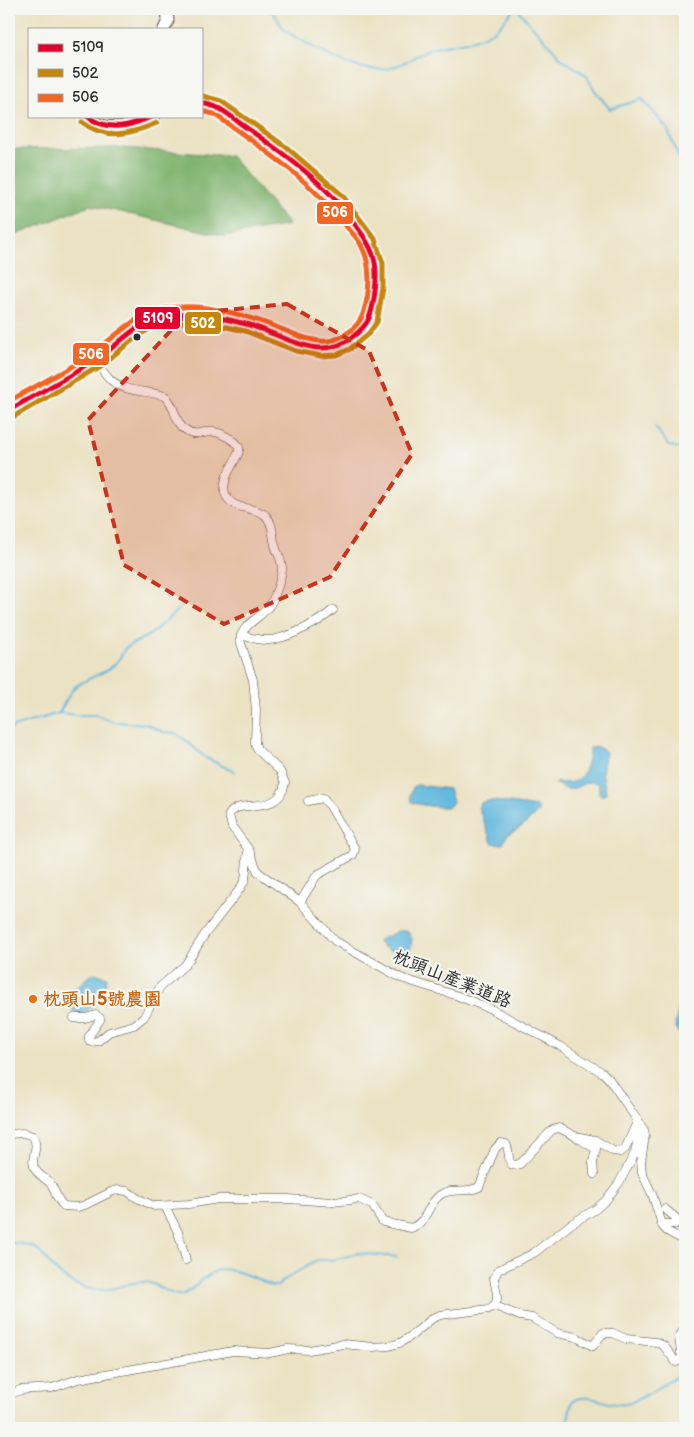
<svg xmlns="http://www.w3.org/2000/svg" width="694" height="1437" viewBox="0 0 694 1437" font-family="'Balsamiq Sans','LXGW WenKai TC',sans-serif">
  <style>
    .forest { fill: #80b470; stroke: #56704e }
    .water { fill: #60b7dd; stroke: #467184 }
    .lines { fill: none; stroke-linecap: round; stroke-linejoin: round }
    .stream { stroke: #60b7dd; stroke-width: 2 }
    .minor-casing { stroke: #484642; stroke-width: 9 }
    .primary-casing { stroke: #484642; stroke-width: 13 }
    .minor { stroke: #fff; stroke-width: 8 }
    .primary { stroke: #fff; stroke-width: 11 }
    .bus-1-casing { stroke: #f6f6f2; stroke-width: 9 }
    .bus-2-casing { stroke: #f6f6f2; stroke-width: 9 }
    .bus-3-casing { stroke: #f6f6f2; stroke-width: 9 }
    .bus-1 { stroke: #e4002b; stroke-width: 5 }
    .bus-2 { stroke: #c4870b; stroke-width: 5 }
    .bus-3 { stroke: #f26522; stroke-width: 5 }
    .marked { fill: #c8321e; fill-opacity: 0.2; stroke: #c8321e; stroke-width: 4; stroke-dasharray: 10 6; stroke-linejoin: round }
    .bus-dot { fill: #2b2b2b; stroke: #f6f6f2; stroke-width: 2 }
    .food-dot { fill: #e8710a; stroke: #f6f6f2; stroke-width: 2 }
    .labels { text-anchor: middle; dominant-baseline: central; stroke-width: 4.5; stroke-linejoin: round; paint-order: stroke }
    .street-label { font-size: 18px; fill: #2b2b2b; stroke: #f6f6f2 }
    .food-label { font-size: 18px; font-weight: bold; fill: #c56008; stroke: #f6f6f2; text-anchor: start }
    .line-badge { stroke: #f6f6f2; stroke-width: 2 }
    .badge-label { font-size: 14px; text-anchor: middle; font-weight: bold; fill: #fff }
  </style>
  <rect width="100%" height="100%" fill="#f6f6f2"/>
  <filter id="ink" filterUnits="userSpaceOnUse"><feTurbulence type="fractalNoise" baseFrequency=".02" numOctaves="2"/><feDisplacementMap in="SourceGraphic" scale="10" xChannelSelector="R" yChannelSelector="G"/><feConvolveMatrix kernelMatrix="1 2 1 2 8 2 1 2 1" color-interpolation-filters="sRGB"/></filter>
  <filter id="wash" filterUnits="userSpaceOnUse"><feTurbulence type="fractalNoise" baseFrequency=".0096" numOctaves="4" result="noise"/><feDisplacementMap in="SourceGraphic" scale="20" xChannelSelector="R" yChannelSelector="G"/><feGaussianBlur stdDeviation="1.12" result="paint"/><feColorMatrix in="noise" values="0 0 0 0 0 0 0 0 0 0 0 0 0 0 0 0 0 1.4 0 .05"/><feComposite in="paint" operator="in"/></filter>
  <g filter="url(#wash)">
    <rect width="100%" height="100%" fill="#ebe2c3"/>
    <path class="forest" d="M123,148L231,156L289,225L225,236L90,205L9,238V149Z"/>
    <path class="water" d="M598,747L606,752L602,771L606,793L602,796L599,793V784C582,775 576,800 555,783C560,782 570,784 575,781C586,777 588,758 590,748Z
      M418,785L449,789L453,802L449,807C435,807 424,806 411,802L410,794L414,786Z
      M486,801H495L537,807L539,810C529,822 520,829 507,835L503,844L492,843L478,807L481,803Z
      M398,931H408L412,939L410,951C397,955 387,951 377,942C382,937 391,935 398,931Z
      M95,973L107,977C105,998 98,1004 80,1015L71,1009C71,992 80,981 95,973Z
      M685,994V1030L678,1033L675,1024L682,996Z"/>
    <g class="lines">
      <path class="stream" d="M269,9C277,14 278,23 285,30C289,34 296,37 301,40C325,54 356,73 386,69C404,66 418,52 435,48C455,43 475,43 493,31C501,26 507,16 514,9
        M517,9L562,59L586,75L596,92L610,109L642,99L667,128L685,173
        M655,427L669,446L685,449
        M59,713C64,705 69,692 76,686C96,672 114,675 125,648L151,634L183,605
        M9,733L13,727L59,713L77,715H96L114,722L146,724L163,732L175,733L184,739L206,758L235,772
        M9,1243C17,1243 27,1244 35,1248C42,1253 47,1261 53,1268C64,1280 83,1290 100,1290C114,1291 127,1282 141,1282C156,1281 166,1295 180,1295C186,1295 192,1289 196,1285C202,1280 210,1273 218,1270C229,1266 261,1280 272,1286H278L284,1280L317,1260H333L358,1253L397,1257
        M559,1428L568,1419L572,1401C591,1391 605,1407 625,1404C642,1401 667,1380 685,1373"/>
    </g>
  </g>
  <g filter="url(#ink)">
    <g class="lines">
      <g class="minor-casing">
        <path id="minor" d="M96,360C100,366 104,373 110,379C124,393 147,390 165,396C176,405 174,423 186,431C197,439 205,430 215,432C221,433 234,440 238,445C245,454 220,473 225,493C231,512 255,505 266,516C274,524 272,536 275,545C277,554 283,561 282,570C281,579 274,600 269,606C261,618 242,624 240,640L253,680L256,710L255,743L257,749L280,771L285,783C279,818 239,796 229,815L232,827L249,850L258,872L300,902L335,941L401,978L458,996L491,1009L560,1046L603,1073L609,1079L644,1130L645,1136L641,1162L642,1173L652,1194L663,1227L667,1231L685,1241
          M241,635C252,638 265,642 276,639C294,635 319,622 333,610
          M300,902L317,875L353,855L355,849L330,806L323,798L308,801
          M74,1018H85L96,1015L100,1018V1020L89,1036V1041L91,1042L98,1041L109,1032L134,1025L144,1017L160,987L186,964L205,934L240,889L245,880L248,849
          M9,1134L23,1133L33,1136C40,1149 30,1156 34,1167C36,1174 45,1178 50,1183C56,1191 56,1200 64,1206L78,1207L85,1205L113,1191L119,1190L127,1191L137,1198L154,1206L189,1204L218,1199H288L333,1202L359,1199L372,1205L383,1222L411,1228C428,1222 427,1204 440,1195C451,1187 467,1194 479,1187L495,1149L501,1143L506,1144C510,1151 507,1159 512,1165L520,1164L552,1130L559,1128L575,1136L595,1140L613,1151L620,1152L625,1149L638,1120
          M576,1137L596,1149L593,1162L594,1174
          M165,1206L178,1232L186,1260
          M661,1224H676L677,1219L665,1209
          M495,1306L520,1316L532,1318L557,1333L576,1337L593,1346L603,1333H613L626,1339L656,1342L664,1346L676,1362L682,1360L679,1338L682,1332L685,1333
          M9,1395L20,1390L52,1388L78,1379L233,1351L270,1353L288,1349L309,1350L343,1344L373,1347L389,1346L400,1343L411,1336L433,1318L440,1315L489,1309C503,1301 495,1291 494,1278L498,1270L534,1253L571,1224L596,1209L606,1200L619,1183L635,1153L640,1124
          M684,1428L685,1426"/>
      </g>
      <g class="primary-casing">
        <path id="primary" d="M164,29L168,21L167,9
          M87,116C105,135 134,125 154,116
          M9,410L96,360L135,329L150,320L165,316L183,314L209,316L247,324L299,344L321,349L334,348L346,343L363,328L370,318L376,287V265L369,243L336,200L282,153L217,107L201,103"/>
      </g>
      <use href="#minor" class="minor"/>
      <use href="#primary" class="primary"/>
      <g class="bus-1-casing">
        <path id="bus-1" d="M87,116C108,133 131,126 153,116
          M9,410C37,394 67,378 94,361C118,346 135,323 163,316C190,311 220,317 246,324C282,333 320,366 355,335C367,325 370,319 373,304C382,257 372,247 345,211C320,179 277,149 244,126C235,120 226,111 216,107C211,105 206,104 201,103"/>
      </g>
      <g class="bus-2-casing">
        <path id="bus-2" d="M82,122C106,141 131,134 157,123
          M13,417L100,366L139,335L153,327L166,323L183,322L208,323L245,331L296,351L321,356L336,355L350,349L369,333L377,322L383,288V263L375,239L342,195L286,147L221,101L203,96"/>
      </g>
      <g class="bus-3-casing">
        <path id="bus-3" d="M9,401C36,386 65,371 91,354C115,338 134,314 164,309C199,302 238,313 271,325C287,331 304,340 321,341C337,343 358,329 363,314C370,293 372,266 362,247C359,239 351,232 346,226C311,180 261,147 214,114L201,111"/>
      </g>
      <use href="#bus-1" class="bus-1"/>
      <use href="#bus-2" class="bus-2"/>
      <use href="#bus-3" class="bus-3"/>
    </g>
  </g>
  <path class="marked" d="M287,304L369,351L412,454L330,577L224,624L124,565L88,420L186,314Z"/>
  <circle class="bus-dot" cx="137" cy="337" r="4.5"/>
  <circle class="food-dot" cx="33" cy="999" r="5"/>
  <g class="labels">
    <g class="street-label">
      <text transform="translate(452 979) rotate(22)">枕頭山產業道路</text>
    </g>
    <g class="food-label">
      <text x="43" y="999">枕頭山5號農園</text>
    </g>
  </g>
  <g class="line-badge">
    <rect x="316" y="201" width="38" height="24" rx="5" fill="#f26522"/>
    <rect x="134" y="306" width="47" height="24" rx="5" fill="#e4002b"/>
    <rect x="184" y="311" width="38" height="24" rx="5" fill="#c4870b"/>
    <rect x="72" y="342" width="38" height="24" rx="5" fill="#f26522"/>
  </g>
  <g class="badge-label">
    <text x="335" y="217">506</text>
    <text x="158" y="323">5109</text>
    <text x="203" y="328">502</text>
    <text x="91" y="359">506</text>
  </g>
  <rect width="694" height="1437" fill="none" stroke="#f6f6f2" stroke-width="30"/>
  <rect x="28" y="28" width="175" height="90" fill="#f6f6f2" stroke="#a5a5a2"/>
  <rect x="38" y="44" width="25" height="8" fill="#e4002b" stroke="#a5a5a2"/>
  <text x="72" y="52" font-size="15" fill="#2b2b2b">5109</text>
  <rect x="38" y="69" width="25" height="8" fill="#c4870b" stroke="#a5a5a2"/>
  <text x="72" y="78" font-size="15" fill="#2b2b2b">502</text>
  <rect x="38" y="94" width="25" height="8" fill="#f26522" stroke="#a5a5a2"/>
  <text x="72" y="102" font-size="15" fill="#2b2b2b">506</text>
</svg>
